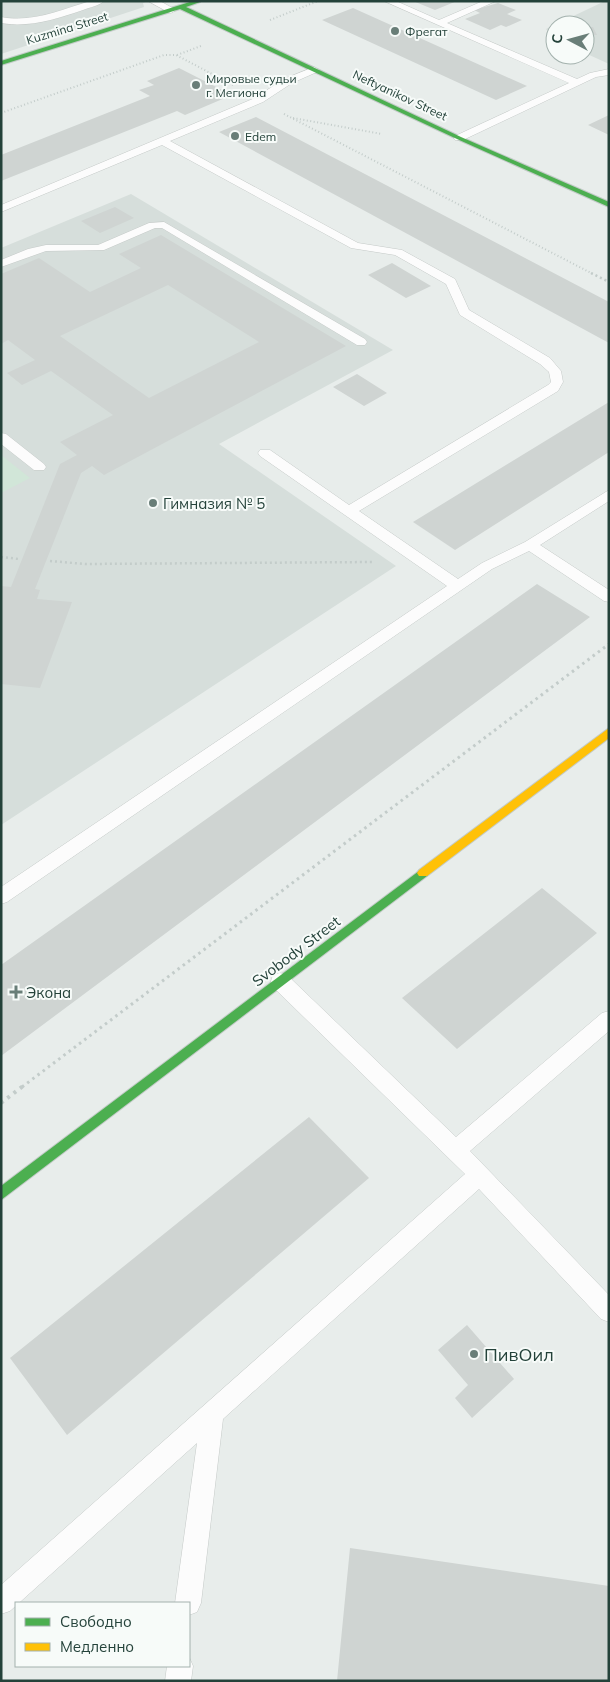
<svg xmlns="http://www.w3.org/2000/svg" width="610" height="1682" viewBox="0 0 610 1682" font-family="Mulish,sans-serif">
  <style>
    .built { fill: #d6dedb }
    .green { fill: #d1e6d8 }
    .building { fill: #cfd4d2; fill-rule: evenodd }
    .lines { fill: none; stroke-linecap: round; stroke-linejoin: round }
    .lane-casing { stroke: #c5cac8; stroke-width: 1 }
    .fast-casing { stroke: #c3cbc8; stroke-width: 2 }
    .slow-casing { stroke: #c3cbc8; stroke-width: 2 }
    .path-far3 { stroke: #c3ccca; stroke-width: 2; stroke-dasharray: 1 2.5; stroke-linecap: butt }
    .path-far2 { stroke: #c3ccca; stroke-width: 2.5; stroke-dasharray: 2 3; stroke-linecap: butt }
    .path-far1 { stroke: #c3ccca; stroke-width: 3; stroke-dasharray: 2.5 4; stroke-linecap: butt }
    .path { stroke: #c3ccca; stroke-width: 4; stroke-dasharray: 3 5; stroke-linecap: butt }
    .lane { fill: #fcfcfc; fill-rule: evenodd }
    .fast { fill: #4caf50; fill-rule: evenodd }
    .slow { fill: #ffc107; fill-rule: evenodd }
    .poi-dot { fill: #697e78; stroke: #f7fbf9; stroke-width: 2 }
    .labels { text-anchor: middle; dominant-baseline: central; stroke-width: 4; stroke-linejoin: round; paint-order: stroke }
    .far-street-label { font-size: 12px; fill: #24423a; stroke: #f7fbf9 }
    .far-poi-label { font-size: 12px; fill: #24423a; stroke: #f7fbf9; text-anchor: start }
    .poi-label { font-size: 15px; fill: #24423a; stroke: #f7fbf9; text-anchor: start }
    .street-label { font-size: 15px; fill: #24423a; stroke: #f7fbf9 }
    .near-poi-label { font-size: 18px; fill: #24423a; stroke: #f7fbf9; text-anchor: start }
  </style>
  <rect width="100%" height="100%" fill="#e8edeb"/>
  <path class="built" d="M1,1H148L143,3L144,7L1,54Z
    M605,1H609V64L585,53V25H555V40L546,29Z
    M131,194L393,350L219,444L396,566L1,825V248Z"/>
  <path class="green" d="M1,455L30,478L1,493Z"/>
  <path class="building" d="M413,1H457L435,10Z
    M498,3L516,10L507,14L522,20L506,27L501,25L490,30L465,19L480,13L474,10Z
    M353,8L527,86L496,100L322,20Z
    M585,27H593L597,35L585,36Z
    M179,68L232,95L185,115L177,111L1,181V155L150,96L139,90L154,85L147,81Z
    M609,115V135L588,125Z
    M256,117L609,302V343L219,132Z
    M115,207L134,218L100,233L81,221Z
    M161,235L346,346L104,475L92,466L81,473L35,589L40,590L37,599L72,602L40,688L1,684V586L11,587L60,464L77,455L60,442L113,415L51,371L22,385L7,373L35,360L8,340L1,344V274L39,258L90,292L141,268L119,254ZM168,285L259,342L149,398L60,336Z
    M392,263L431,286L406,298L368,275Z
    M357,374L387,393L364,406L333,387Z
    M609,402V452L455,550L413,522Z
    M537,584L590,617L1,1056V965Z
    M542,888L597,933L457,1049L402,998Z
    M309,1117L369,1178L67,1435L10,1358Z
    M467,1325L514,1379L472,1418L455,1398L468,1385L438,1350Z
    M350,1548L609,1586V1681H337Z"/>
  <g class="lines">
    <g class="lane-casing">
      <path id="lane" d="M90,1H104C99,6 90,7 83,10C56,19 29,28 1,23V17C32,23 61,10 90,1Z
        M148,1H160L176,10L171,13L168,12Z
        M384,1H396L439,20L483,1H496L447,23L577,79L590,73L609,69V75L596,77L463,140H455L454,138L455,136L569,83Z
        M314,67L319,70L317,72L292,83L263,102L170,141L358,243L402,250L455,279L469,310L550,358L561,371L563,382L558,391L359,511L458,579L482,563L525,542L609,490V501L540,545L609,590V602L604,601L529,551L492,569L7,902L1,904V887L447,586L260,456L258,453L260,450H270L349,505L548,385L551,382L549,372L540,364L460,315L446,284L395,255L351,248L162,145L1,212V205L255,98L284,79Z
        M164,222L365,339L367,342L365,345H357L162,228H155L104,250L46,251L1,267V260L28,249L46,245H98L149,223Z
        M1,433L6,434L44,464L46,467L44,470H34L1,444Z
        M280,973L287,975L456,1137L602,1013L609,1011V1031L470,1151L609,1295V1322L601,1319L479,1189L223,1419L201,1603L197,1612L189,1615V1603H175L197,1443L10,1611L1,1614V1585L465,1174L273,987L271,981L273,975Z
        M189,1657L193,1666L191,1681H165L167,1666H189Z"/>
    </g>
    <g class="fast-casing">
      <path id="fast" d="M193,1L200,2L186,7L461,137L609,202V207L457,139L180,9L1,65V61Z
        M423,868L427,870L429,873L427,876L1,1200V1186Z"/>
    </g>
    <g class="slow-casing">
      <path id="slow" d="M609,728V738L427,876H419L417,873L419,870Z"/>
    </g>
    <path class="path-far3" d="M270,20L318,1
      M177,55L201,46
      M1,113L164,55H176L233,85
      M284,114L593,274
      M293,118L382,134"/>
    <path class="path-far2" d="M591,273L609,282
      M1,557L19,559
      M50,561L85,564L374,562"/>
    <path class="path-far1" d="M22,1087L609,644"/>
    <path class="path" d="M1,1103L23,1086"/>
    <use href="#lane" class="lane"/>
    <use href="#fast" class="fast"/>
    <use href="#slow" class="slow"/>
  </g>
  <g class="poi-dot">
    <circle cx="395" cy="31" r="5"/>
    <circle cx="196" cy="85" r="5"/>
    <circle cx="235" cy="136" r="5"/>
    <circle cx="153" cy="503" r="5"/>
    <path d="M13.5 984.5h5v5h5v5h-5v5h-5v-5h-5v-5h5z"/>
    <circle cx="474" cy="1354" r="5"/>
  </g>
  <g class="labels">
    <g class="far-street-label">
      <text transform="translate(67 28) rotate(-17)">Kuzmina Street</text>
      <text transform="translate(400 95) rotate(25)">Neftyanikov Street</text>
    </g>
    <g class="far-poi-label">
      <text x="405" y="31">Фрегат</text>
      <text x="206" y="78">Мировые судьи<tspan x="206" dy="14">г. Мегиона</tspan></text>
      <text x="245" y="136">Edem</text>
    </g>
    <g class="poi-label">
      <text x="163" y="503">Гимназия № 5</text>
      <text x="26" y="992">Экона</text>
    </g>
    <g class="street-label">
      <text transform="translate(296 951) rotate(-37)">Svobody Street</text>
    </g>
    <g class="near-poi-label">
      <text x="484" y="1354">ПивОил</text>
    </g>
  </g>
  <rect width="610" height="1682" fill="none" stroke="#24423a" stroke-width="5"/>
  <rect x="15" y="1602" width="175" height="65" fill="#f7fbf9" stroke="#a3b1ad"/>
  <rect x="25" y="1618" width="25" height="8" fill="#4caf50" stroke="#a3b1ad"/>
  <text x="60" y="1627" font-size="15" fill="#24423a">Свободно</text>
  <rect x="25" y="1643" width="25" height="8" fill="#ffc107" stroke="#a3b1ad"/>
  <text x="60" y="1652" font-size="15" fill="#24423a">Медленно</text>
  <g transform="translate(570 40) rotate(276)"><circle r="24" fill="#f7fbf9" stroke="#a3b1ad"/>
  <path d="M0-4L9 19L0 12L-9 19Z" fill="#697e78"/>
  <text y="-8" font-size="14" font-weight="bold" text-anchor="middle" fill="#24423a">С</text>
  </g>
</svg>
